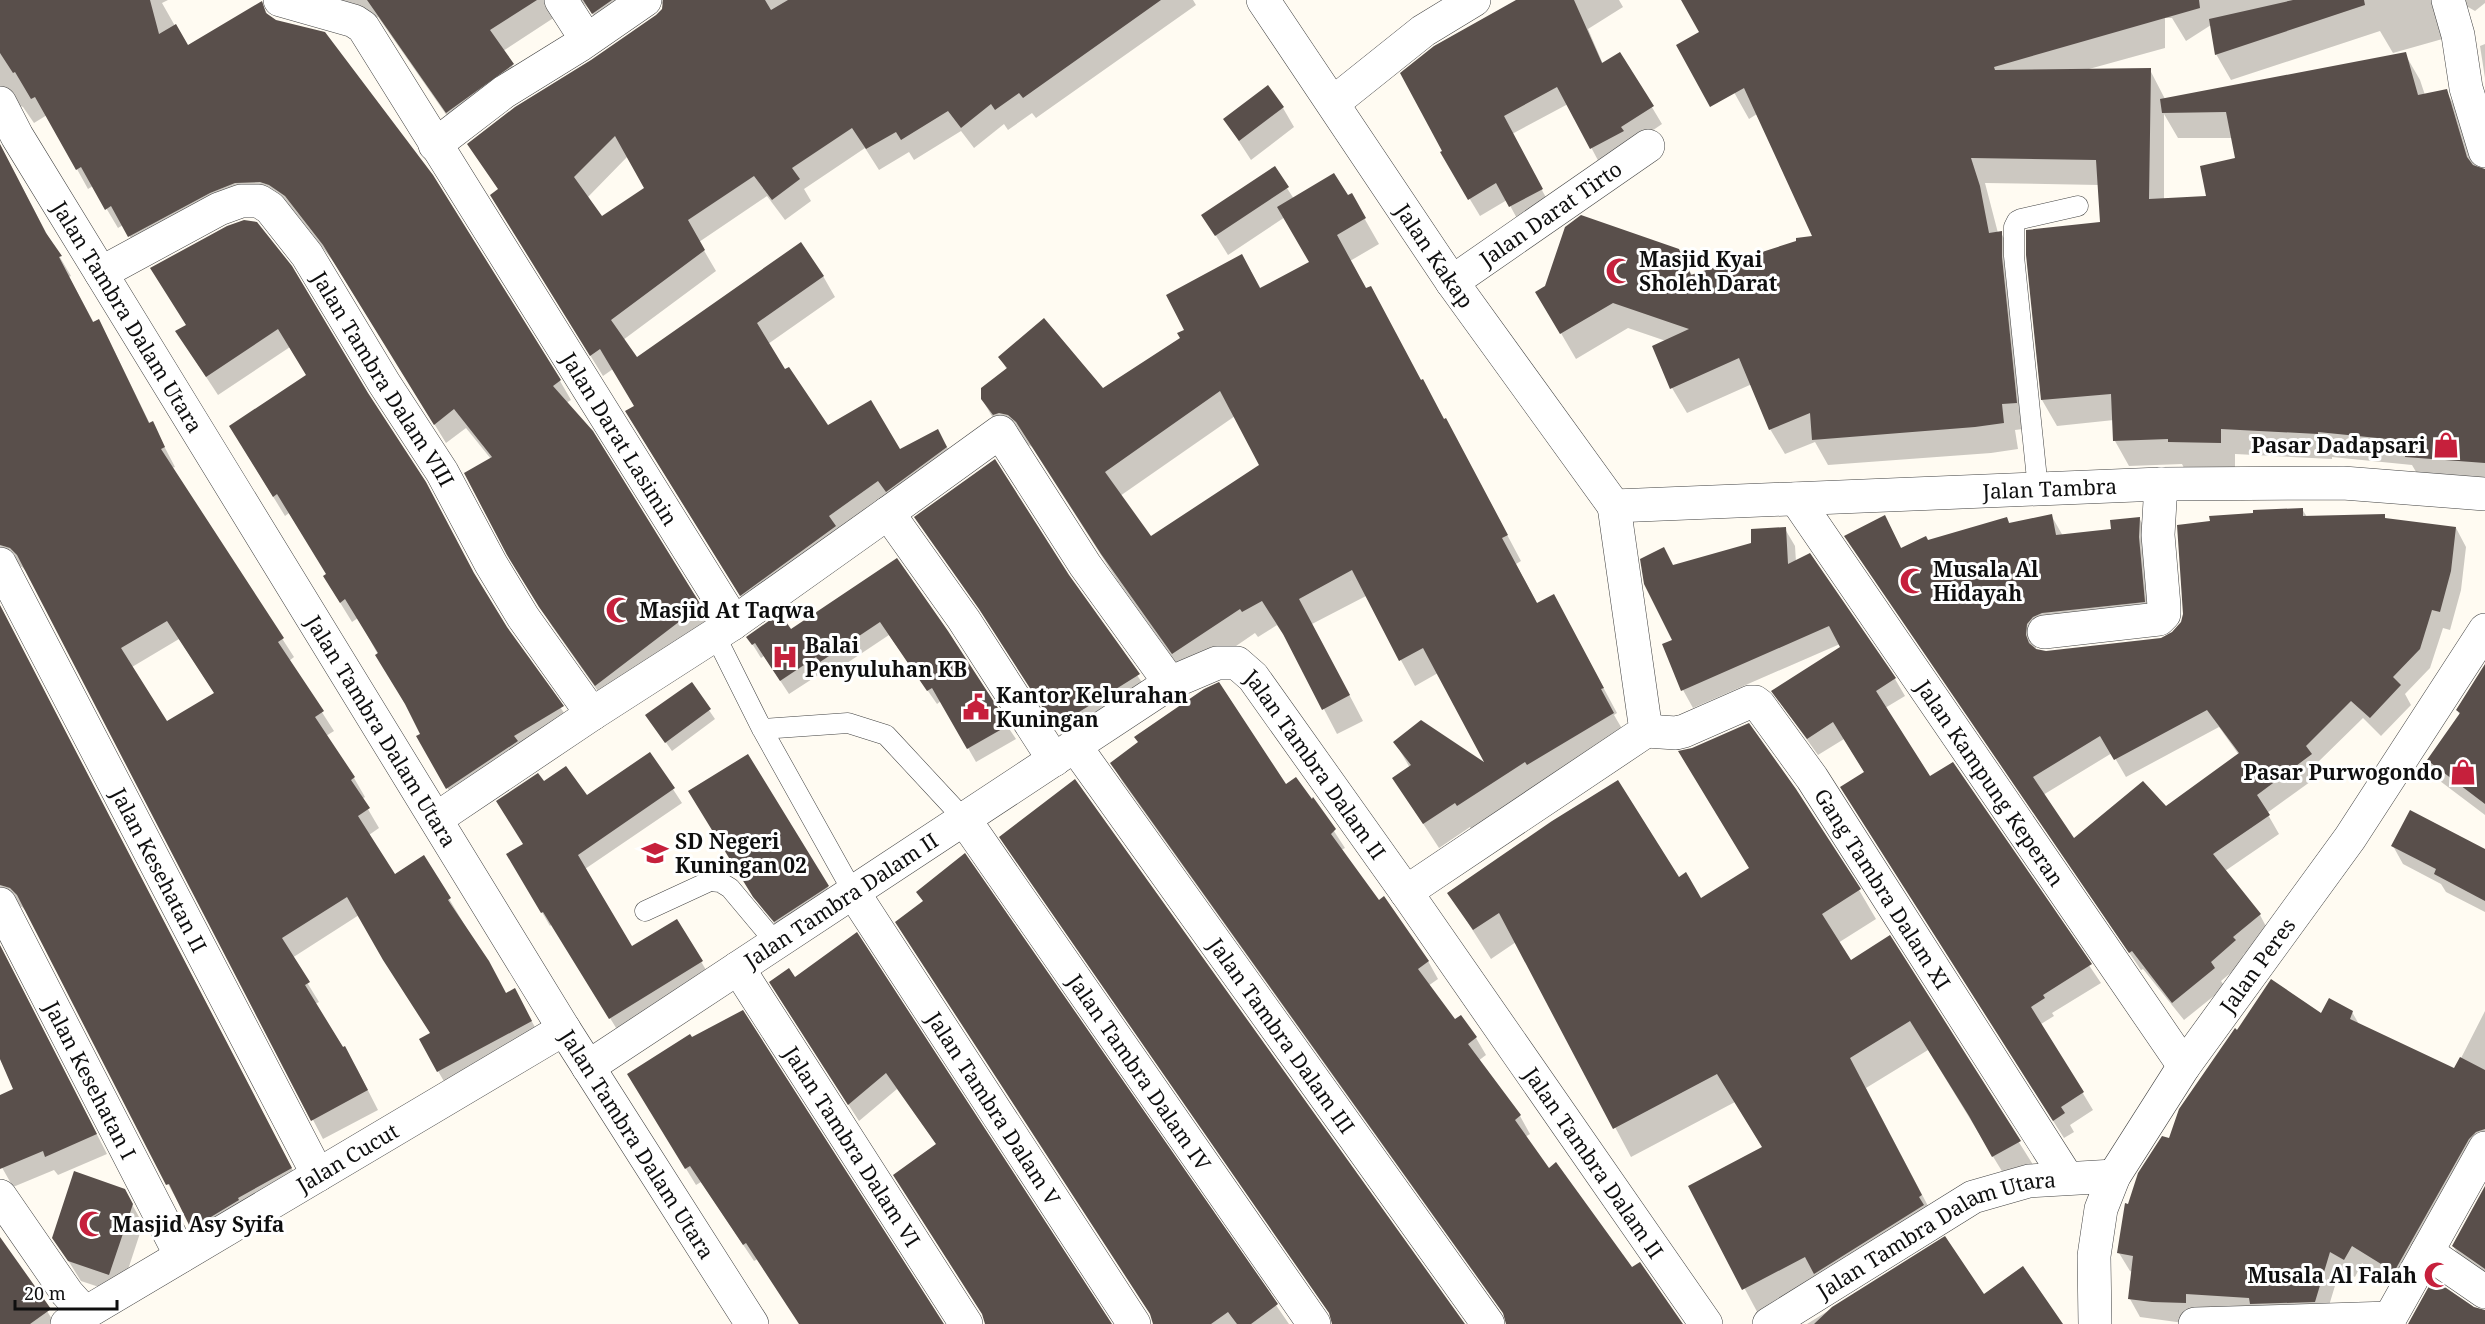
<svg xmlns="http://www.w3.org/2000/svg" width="2485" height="1324" viewBox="0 0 2485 1324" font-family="'Noto Serif',serif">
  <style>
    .shadow { fill: #0003; fill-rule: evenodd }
    .building { fill: #594f4b; fill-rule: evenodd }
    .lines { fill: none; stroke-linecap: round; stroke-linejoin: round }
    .service-casing { stroke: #424242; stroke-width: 21 }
    .minor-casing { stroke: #424242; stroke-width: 34 }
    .tertiary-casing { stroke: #424242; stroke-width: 34 }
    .service { stroke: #fff; stroke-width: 20 }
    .minor { stroke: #fff; stroke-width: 33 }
    .tertiary { stroke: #fff; stroke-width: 33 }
    .labels { text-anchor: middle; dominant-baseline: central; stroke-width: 6; stroke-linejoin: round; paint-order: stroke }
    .street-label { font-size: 21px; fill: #0f0f0f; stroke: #fff }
    .poi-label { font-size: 21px; font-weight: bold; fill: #0f0f0f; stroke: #fff; text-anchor: start }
  </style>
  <rect width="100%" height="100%" fill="#fffbf2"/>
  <path class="shadow" d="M0,0H168L162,3L187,47L261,3L269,17L560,381L571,400L566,403L592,432L711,625L607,704L552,626L520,574L491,459L466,428L446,443L336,265L297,215L281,204L272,201L141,255L123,225L118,228L93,186L88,189L47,115L34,123L23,107L13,103L0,108Z
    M326,0H1193L1196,5L1036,118L1032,113L1008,130L1004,124L974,148L961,131L914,160L909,152L879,170L865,148L804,189L811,201L785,220L767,196L699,242L716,271L623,340L637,359L823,276L835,297L768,344L784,372L828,427L899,451L937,431L950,452L753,616L639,433L636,406L613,369L603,376L504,216L499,190L469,144L657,17L663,9L664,4L657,2L605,34L591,11L584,4L573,2L555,17L503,51L525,85L459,133L378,17L369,23ZM628,156L646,189L601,218L587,198Z
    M1519,0H1619L1623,7L1588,29L1603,64L1620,54L1662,124L1601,166L1568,104L1512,134L1551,207L1520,224L1507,200L1480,216L1442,153Z
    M1828,0H2485V3L2475,11L2468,7H2458L2446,38L2393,53L2380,31L2231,80L2216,54L2211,25L2186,41L2172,18H2165V48L2089,69L2150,70L2165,99L2405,54L2420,80L2425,95L2446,91L2461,117L2477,169L2485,171V487L2422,482L2412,465L2332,457V459L2235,454V468H2184L2182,464L2129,466L2115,441L2114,420L2057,426L2042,400L2028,255L2101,223L2099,185L1985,183L1998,233H2001L2016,259L2031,428L2015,430L2018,449L1991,453L1828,465L1815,442L1785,454L1770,429L1752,384L1687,413L1672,388L1666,341L1628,328L1576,359L1537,292L1678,250L1692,275L1814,238L1757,114L1749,119L1712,53ZM2164,114L2178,138H2233L2237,160L2208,197L2164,200Z
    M2485,44V78L2480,46Z
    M1283,108L1294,127L1251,160L1225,120Z
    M0,145L51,242L71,276L69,277L94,323L98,321L109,340L150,424L152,423L175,467L172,468L294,657L289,661L334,731L326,736L354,778L365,797L362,799L379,828L369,835L394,876L424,857L506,994L525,1009L542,1040L449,1090L438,1071L431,1034L359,915L292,958L319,1002L315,1004L356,1067L378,1110L323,1139L27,572L22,567L13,564L0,569ZM179,639L215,694L166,723L132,667Z
    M1274,168L1294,199L1348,197L1351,195L1379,244L1350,261L1460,446L1521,561L1516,564L1538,605L1568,622L1617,713L1614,715L1628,739L1472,830L1470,827L1439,848L1394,779L1410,768L1395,742L1488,767L1438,673L1415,686L1366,596L1312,624L1363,721L1337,734L1291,646L1277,625L1258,637L1255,633L1188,679L1117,580L1032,447L997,425L982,399L1007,370L1000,357L1103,390L1182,338L1242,256L1261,289L1311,263L1285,217L1228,255L1203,215ZM1235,416L1261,466L1151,538L1120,496Z
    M227,228L481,587L506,628L573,726L459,808L418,737L422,735L358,618L352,622L336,596L328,575L289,513L285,516L242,446L307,375L290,347L218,395L189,351L187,326Z
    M2302,509L2307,517L2384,516L2386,519L2456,528L2466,547L2461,590L2450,630L2443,628L2430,668L2405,694L2411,705L2381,736L2363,718L2316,764L2321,774L2267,813L2279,834L2225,871L2260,915L2270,934L2243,955L2246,960L2221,981L2225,987L2184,1020L2143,969L2141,970L1846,537L1885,517L1902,550L2007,518L2010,524L2051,515L2063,536L2112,531L2139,518L2150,536L2154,620L2037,643L2036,650L2046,652L2162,639L2173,633ZM2219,727L2239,755L2166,808L2073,841L2043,795L2112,753L2126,777Z
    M916,518L1068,576L1148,691L1066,743L991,626Z
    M1785,529L1795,546L1796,562L1895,679L1905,696L1885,708L1930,779L1953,764L2101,983L2052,1013L2054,1016L2041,1024L2093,1110L2070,1125L2074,1132L2064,1138L1852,805L1865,773L1844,739L1818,755L1773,692L1842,648L1840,644L1693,708L1683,690L1663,645L1674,641L1673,567L1752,544Z
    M896,560L1016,739L976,762L941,701L937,704L889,635L829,675L826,670L789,694L764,656L761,658L748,637L790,631Z
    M0,606L302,1188L203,1247L168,1184L27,912L22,907L12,904L0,908Z
    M2485,667V815L2440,781L2428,760L2460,715L2457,710Z
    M691,684L715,719L672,751L653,724Z
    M650,754L682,803L585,869L631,948L677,921L709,975L618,1031L552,924L550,926L508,854L525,845L543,784L586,797Z
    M747,756L833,896L780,930L761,907L690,791Z
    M1112,763L1286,786L1311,801L1313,799L1345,848L1341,850L1379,902L1428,961L1438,979L1428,986L1454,1021L1460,1017L1476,1038L1486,1055L1478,1061L1520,1116L1530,1134L1525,1137L1549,1170L1632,1269L1681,1324H1508L1507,1319L1122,781Z
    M1001,837L1463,1324H1334L1333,1318Z
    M2393,846L2485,851V912L2446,892L2441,884L2403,864Z
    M964,855L1289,1324H1154L1152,1317L924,902Z
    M1678,879L1701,900L1859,890L1876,919L1838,943L1850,962L1890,937L2037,1171L2011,1186L1928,1050L1866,1088L1938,1225L1761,1319L1690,1187L1763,1148L1735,1102L1631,1157L1516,942L1491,959L1449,893Z
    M856,934L1110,1324H986L937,1145L897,1089L859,1121L781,1000L795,979Z
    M0,946L107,1154L58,1175L54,1170L13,1187L0,1164V1096L15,1090L0,1059Z
    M2485,1011V1151L2405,1289L2362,1263L2355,1277L2340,1269L2325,1319L2191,1324L2140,1317L2130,1299L2133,1272L2130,1271L2119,1253L2129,1206L2238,1032L2322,1015L2352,1012L2360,1026L2455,1070Z
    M639,1092L942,1324H800L758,1259L754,1261L701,1182L696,1185Z
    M2485,1189V1279L2464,1264L2453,1246Z
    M124,1190L143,1224L120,1294L81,1281L54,1238Z
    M1945,1238L1983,1296L2061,1324H1807Z
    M0,1244L47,1311L55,1324H0Z"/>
  <path class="building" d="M0,0H150L159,34L176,24L188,45L262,1L266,13L276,20L325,32L433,175L561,380L553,386L593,431L701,605L595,686L539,607L507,555L464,473L492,457L454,409L434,425L323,245L285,196L269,185L260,182L235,183L210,193L128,237L111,206L105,210L81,167L76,170L35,97L31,99L15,72L13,73L0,53Z
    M367,0H537L490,30L514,64L446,113Z
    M583,0H612L592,14Z
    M663,0H765L771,10L788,0H1161L1023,98L1019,93L995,110L991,104L961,128L948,111L901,140L896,132L866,149L852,128L792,168L800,179L772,200L754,176L688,220L705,250L611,320L637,357L801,242L824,276L757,323L785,369L789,367L828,425L871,400L900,449L938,429L947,447L886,492L878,481L829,516L836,526L740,596L625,411L634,406L600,349L590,356L490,195L498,189L467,144L515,107L591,60L656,15L662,9ZM615,136L644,188L602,216L574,177Z
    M1516,0H1574L1602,63L1620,52L1654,106L1621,127L1624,131L1590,149L1557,87L1504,116L1543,189L1509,207L1496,183L1468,200L1440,152L1442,151L1400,73L1434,46Z
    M1681,0H2199L2200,8L1994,67L1995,70L2151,68L2149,199L2206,196L2200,166L2235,158L2226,112L2162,113L2160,99L2406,52L2418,95L2447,89L2467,157L2473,165L2485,169V463L2405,457L2407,441L2318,432V434L2221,429V443L2168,442V439L2113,441L2111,394L2041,400L2026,255V230L2100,222L2096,160L1971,158L1980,186L1989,233L2002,231V257L2017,403L2002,404L2004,423L1975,427L1812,440L1810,413L1769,430L1739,358L1670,389L1652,346L1689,329L1613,303L1560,334L1535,292L1545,286L1565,227L1581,215L1679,249L1691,275L1796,241V238L1812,236L1744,88L1710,107L1676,45L1699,32Z
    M2293,0H2364L2365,5L2215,55L2209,19Z
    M1268,85L1284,107L1239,141L1223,119Z
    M0,144L46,233L62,256L59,257L93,322L99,319L149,423L153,421L165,447L161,449L284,638L278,642L324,711L315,717L355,777L351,780L370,808L358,816L395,874L424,855L451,898L448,900L489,961L506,993L515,988L532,1021L437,1072L419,1039L430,1033L383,960L347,897L282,938L310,982L305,985L343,1047L345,1046L368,1090L311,1121L17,555L10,548L0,545ZM167,621L214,693L167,721L121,648Z
    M1275,166L1289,187L1215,236L1201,215Z
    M1334,173L1348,195L1352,193L1366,218L1337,235L1366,288L1371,286L1421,380L1423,379L1444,419L1446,418L1508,535L1502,538L1537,603L1554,594L1604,688L1601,689L1614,713L1527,765L1525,762L1457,806L1455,803L1423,824L1392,778L1411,765L1393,742L1421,720L1484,762L1423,648L1399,661L1352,570L1299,599L1350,695L1322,710L1283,634L1262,601L1242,612L1240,609L1172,654L1101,554L1016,422L1008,415L999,413L993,415L981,399V388L1007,368L998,357L1044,318L1103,388L1180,338L1177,333L1184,330L1166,295L1242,254L1260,288L1309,262L1277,207ZM1220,391L1259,465L1151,536L1105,472Z
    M244,220L257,222L292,266L368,393L426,482L474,573L507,627L564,706L514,736L518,741L446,789L416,736L420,734L405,704L375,655L378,653L345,599L340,603L323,576L326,574L277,494L273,497L229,426L306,375L278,329L206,377L175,331L186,325L150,268L227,226Z
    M995,459L1069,575L1140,674L1055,727L979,609L914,517Z
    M2303,508V516L2385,514V518L2456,527L2451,571L2440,612L2432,610L2420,649L2393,677L2401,685L2370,718L2351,701L2306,746L2312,754L2257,795L2270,815L2213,854L2261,914L2233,937L2236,940L2211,962L2215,968L2172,1003L2132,951L2129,953L1844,536L1885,515L1901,548L1926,536L1928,540L2007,517L2009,523L2052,514L2056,535L2111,529L2110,520L2140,517L2139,537L2145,602L2042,613L2033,617L2027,624L2026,635L2029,643L2036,649L2046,651L2161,638L2172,632L2181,622L2183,614L2177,525L2210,521L2209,516L2253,513V510ZM2207,710L2239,753L2166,806L2143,781L2074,838L2033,777L2100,736L2114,760Z
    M1786,527L1788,564L1810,553L1896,678L1876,691L1930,776L1953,762L2092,964L2043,995L2045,998L2031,1007L2084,1092L2061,1107L2065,1113L2053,1121L1840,787L1864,772L1833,722L1807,739L1771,691L1840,647L1829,626L1681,691L1662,644L1672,640L1644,584L1640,559L1664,547L1673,565L1751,543V529Z
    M897,558L948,631L1009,725L967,749L932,688L927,691L880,622L820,662L816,657L780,681L755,643L752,645L746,637L780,613L791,629Z
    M0,605L292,1168L238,1198L239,1200L191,1229L169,1184L166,1185L150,1154L17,895L10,888L0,885Z
    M2485,664V804L2427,760L2460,713L2456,710Z
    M692,682L711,709L665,743L645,715Z
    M1219,682L1286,784L1296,777L1312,799L1313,797L1336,829L1331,834L1379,900L1384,896L1429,961L1418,969L1455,1019L1461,1015L1477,1037L1468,1044L1521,1115L1515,1120L1549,1168L1556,1162L1632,1267L1640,1262L1683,1324H1506L1503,1313L1110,763L1138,742L1134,737L1204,689Z
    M1749,723L1796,789L1861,889L1822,914L1851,960L1890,935L2021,1141L1992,1157L1969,1116L1910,1021L1850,1058L1922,1195L1919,1197L1924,1205L1814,1274L1805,1257L1742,1290L1688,1186L1762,1147L1717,1074L1613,1129L1499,913L1473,930L1447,893L1552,821L1618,780L1679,877L1686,872L1701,898L1749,868L1678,751L1692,748Z
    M650,752L675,788L578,855L632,946L677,919L703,961L609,1019L543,912L541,913L506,854L523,844L496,801L538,773L544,781L566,766L587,795Z
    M748,754L829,886L774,922L753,897L688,791Z
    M1075,779L1465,1324H1332L1329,1313L999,837Z
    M2410,810L2485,849V901L2434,874L2436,869L2391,846Z
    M965,853L1278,1304L1251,1324H1237L1228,1312L1211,1324H1153L1150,1314L895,922L923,901L916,892Z
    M857,932L1112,1324H985L982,1314L893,1175L936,1144L886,1073L848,1105L769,982L789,968L795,977Z
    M0,945L97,1134L45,1157L43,1151L0,1169V1095L13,1089L0,1059Z
    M2271,979L2321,1013L2329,998L2353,1011L2350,1019L2454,1068L2460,1057L2485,1070V1129L2476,1132L2469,1139L2394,1272L2352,1246L2344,1260L2330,1252L2315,1302L2250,1304L2249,1298L2186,1294V1303L2152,1302L2128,1299L2133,1256L2117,1253L2125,1203L2128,1204L2138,1173L2162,1136L2169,1138L2179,1109L2235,1028L2237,1030Z
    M743,1010L944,1324H799L746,1243L743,1245L690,1166L685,1169L627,1074L690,1034L692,1037Z
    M74,1171L125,1189L133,1204L109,1275L68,1261L52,1238Z
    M2485,1186V1269L2452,1246Z
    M1945,1236L1984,1294L2023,1266L2063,1324H1814L1832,1307Z
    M0,1237L51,1309L30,1324H0Z
    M2433,1279L2474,1307L2485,1310V1324H2408Z"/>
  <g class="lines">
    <g class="service-casing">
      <path id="service" d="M2038,489L2014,256V227L2017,221L2021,219L2078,206
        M715,635L762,729L853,892
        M762,729L848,723L886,735L964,819
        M645,911L710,881L720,882L730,888L776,943"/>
    </g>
    <g class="minor-casing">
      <g id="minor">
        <path id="s1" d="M280,0L354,21L363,27L732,619V624L592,714L436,819"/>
        <path d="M561,0L586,39"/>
        <path d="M2448,0L2458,35L2466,88L2485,151"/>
        <path id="s2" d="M0,103L17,136L564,1029L752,1324"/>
        <path d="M1333,103L1423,31L1474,0"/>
        <path d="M435,145L504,92L580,45L645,0"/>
        <path id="s3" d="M101,273L219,209L241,201H259L270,208L307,255L384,383L442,472L491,564L523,617L592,714"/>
        <path id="s4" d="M1452,282L1648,146"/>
        <path id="s5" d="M1796,499L2184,1066"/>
        <path id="s6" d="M0,564L318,1175"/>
        <path d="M732,624L888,513"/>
        <path d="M2044,632L2159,619L2164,614V606L2158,535L2161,484"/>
        <path id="s7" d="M1646,731L1676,733L1684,731L1750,702H1755L1759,705L1812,778L2067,1178"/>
        <path id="s8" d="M1075,746L1488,1324"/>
        <path d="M1054,760L964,620L888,513L1000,432L1085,565L1170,683"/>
        <path id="s9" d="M964,819L1314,1324"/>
        <path id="s10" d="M853,892L1134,1324"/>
        <path d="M1406,892L1646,731L1614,506"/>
        <path id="s11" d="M0,904L181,1256"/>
        <path id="s12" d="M738,968L966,1324"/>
        <path id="s13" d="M588,1067L1170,683L1217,663H1237L1253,677L1406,892L1706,1324"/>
        <path d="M0,1196L67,1293L85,1313"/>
        <path d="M2427,1252L2485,1292"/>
        <path d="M2390,1318L2485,1148"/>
        <path id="s14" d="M67,1324L564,1029"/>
        <path id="s15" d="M1769,1324L1973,1197L2029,1181L2114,1176"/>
        <path d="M2195,1324L2390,1318"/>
      </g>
    </g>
    <g class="tertiary-casing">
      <g id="tertiary">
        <path id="s16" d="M1263,0L1452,282L1614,506L2161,484L2343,483L2485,494"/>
        <path id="s17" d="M2095,1324L2094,1256L2101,1209L2114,1176L2184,1066L2350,838L2485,630"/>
      </g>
    </g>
    <use href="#service" class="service"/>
    <use href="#minor" class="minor"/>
    <use href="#tertiary" class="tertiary"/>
  </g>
  <defs>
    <g id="mosque-bare" transform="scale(2.07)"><path d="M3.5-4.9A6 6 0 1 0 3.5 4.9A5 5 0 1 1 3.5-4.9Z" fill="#c6203c" stroke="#fff" stroke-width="2.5" paint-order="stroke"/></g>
    <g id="shop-bare" transform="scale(2.07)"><path d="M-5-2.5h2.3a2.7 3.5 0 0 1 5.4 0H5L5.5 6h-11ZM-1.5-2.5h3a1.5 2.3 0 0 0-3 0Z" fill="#c6203c" stroke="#fff" stroke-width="2.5" paint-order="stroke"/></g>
    <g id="hospital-bare" transform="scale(2.07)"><path d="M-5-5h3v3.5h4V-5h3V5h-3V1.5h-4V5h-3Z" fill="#c6203c" stroke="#fff" stroke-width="2.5" paint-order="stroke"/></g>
    <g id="civic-bare" transform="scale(2.07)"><path d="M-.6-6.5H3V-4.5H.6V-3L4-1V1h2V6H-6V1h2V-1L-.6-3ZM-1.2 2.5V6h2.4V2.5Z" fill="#c6203c" stroke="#fff" stroke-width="2.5" paint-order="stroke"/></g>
    <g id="school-bare" transform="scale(2.07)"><path d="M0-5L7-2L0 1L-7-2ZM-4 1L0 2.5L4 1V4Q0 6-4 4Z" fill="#c6203c" stroke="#fff" stroke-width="2.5" paint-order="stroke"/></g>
  </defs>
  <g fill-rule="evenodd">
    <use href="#mosque-bare" x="1619" y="271"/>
    <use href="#shop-bare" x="2446" y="445"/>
    <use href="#mosque-bare" x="1913" y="581"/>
    <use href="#mosque-bare" x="619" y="610"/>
    <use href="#hospital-bare" x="785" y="657"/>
    <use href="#civic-bare" x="976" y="707"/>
    <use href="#shop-bare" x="2463" y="772"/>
    <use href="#school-bare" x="655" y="853"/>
    <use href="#mosque-bare" x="92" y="1224"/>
    <use href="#mosque-bare" x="2437" y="1275"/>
  </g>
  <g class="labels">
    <g class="street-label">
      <text stroke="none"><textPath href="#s4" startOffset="120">Jalan Darat Tirto</textPath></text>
      <text stroke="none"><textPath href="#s16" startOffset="308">Jalan Kakap</textPath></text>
      <text stroke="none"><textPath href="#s2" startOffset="249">Jalan Tambra Dalam Utara</textPath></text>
      <text stroke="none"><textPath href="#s3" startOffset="394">Jalan Tambra Dalam VIII</textPath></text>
      <text stroke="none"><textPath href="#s1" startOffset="573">Jalan Darat Lasimin</textPath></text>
      <text stroke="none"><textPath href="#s16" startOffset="1052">Jalan Tambra</textPath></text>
      <text stroke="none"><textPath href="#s2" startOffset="735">Jalan Tambra Dalam Utara</textPath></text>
      <text stroke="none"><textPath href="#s13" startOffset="897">Jalan Tambra Dalam II</textPath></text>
      <text stroke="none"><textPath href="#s5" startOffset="344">Jalan Kampung Keperan</textPath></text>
      <text stroke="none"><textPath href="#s6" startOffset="345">Jalan Kesehatan II</textPath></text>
      <text stroke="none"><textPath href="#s7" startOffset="342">Gang Tambra Dalam XI</textPath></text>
      <text stroke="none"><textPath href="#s13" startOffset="303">Jalan Tambra Dalam II</textPath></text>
      <text stroke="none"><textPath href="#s17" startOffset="406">Jalan Peres</textPath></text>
      <text stroke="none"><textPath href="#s8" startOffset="356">Jalan Tambra Dalam III</textPath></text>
      <text stroke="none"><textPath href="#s9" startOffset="308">Jalan Tambra Dalam IV</textPath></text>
      <text stroke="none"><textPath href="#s11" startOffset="198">Jalan Kesehatan I</textPath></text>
      <text stroke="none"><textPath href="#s10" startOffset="258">Jalan Tambra Dalam V</textPath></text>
      <text stroke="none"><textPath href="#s2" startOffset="1221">Jalan Tambra Dalam Utara</textPath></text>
      <text stroke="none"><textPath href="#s12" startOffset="212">Jalan Tambra Dalam VI</textPath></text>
      <text stroke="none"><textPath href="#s14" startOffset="326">Jalan Cucut</textPath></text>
      <text stroke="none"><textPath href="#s13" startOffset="1383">Jalan Tambra Dalam II</textPath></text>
      <text stroke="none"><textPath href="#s15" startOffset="192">Jalan Tambra Dalam Utara</textPath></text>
    </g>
    <g class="poi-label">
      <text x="1639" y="259">Masjid Kyai<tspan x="1639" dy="24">Sholeh Darat</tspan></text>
      <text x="2426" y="445" text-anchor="end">Pasar Dadapsari</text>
      <text x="1933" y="569">Musala Al<tspan x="1933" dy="24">Hidayah</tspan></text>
      <text x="639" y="610">Masjid At Taqwa</text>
      <text x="805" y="645">Balai<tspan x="805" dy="24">Penyuluhan KB</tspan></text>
      <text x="996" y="695">Kantor Kelurahan<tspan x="996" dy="24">Kuningan</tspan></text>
      <text x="2443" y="772" text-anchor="end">Pasar Purwogondo</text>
      <text x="675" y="841">SD Negeri<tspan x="675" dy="24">Kuningan 02</tspan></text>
      <text x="112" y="1224">Masjid Asy Syifa</text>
      <text x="2417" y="1275" text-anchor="end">Musala Al Falah</text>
    </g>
  </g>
  <path d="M15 1300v9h102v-9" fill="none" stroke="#0f0f0f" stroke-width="3"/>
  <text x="24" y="1300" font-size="18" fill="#0f0f0f" stroke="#ffffff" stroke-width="4.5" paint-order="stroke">20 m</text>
</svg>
